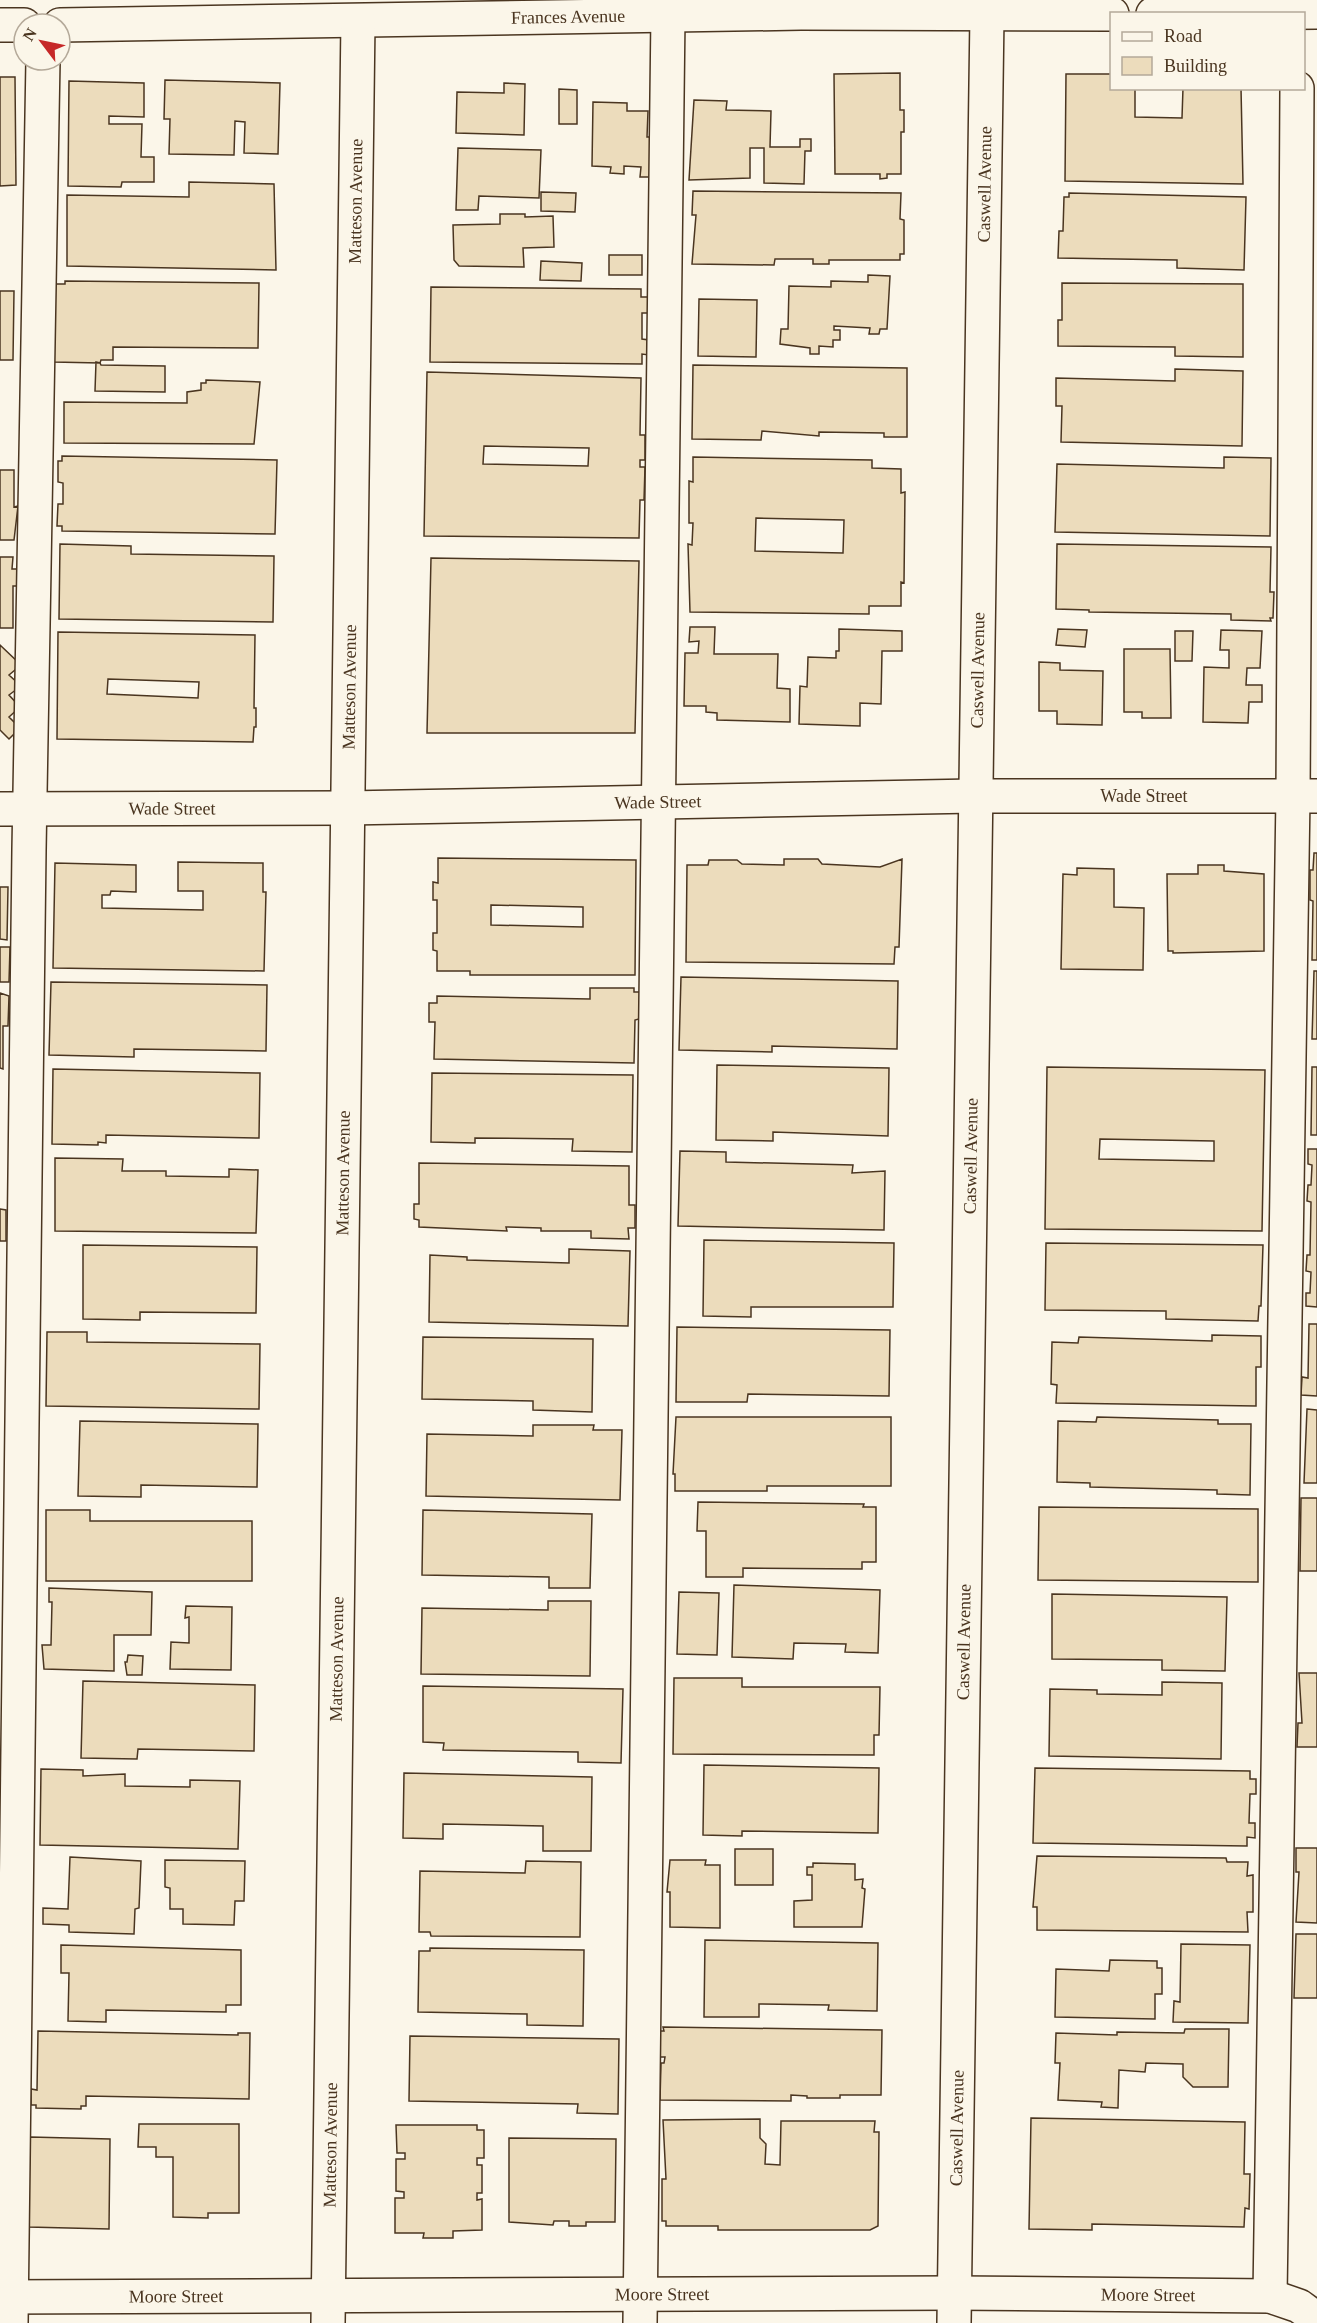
<svg xmlns="http://www.w3.org/2000/svg" width="1317" height="2323" viewBox="0 0 1317 2323" font-family="Georgia,serif">
  <style>
    .building { fill: #ecdcbc; stroke: #4a3520; stroke-width: 1.5; fill-rule: evenodd }
    .lines { fill: none; stroke-linecap: round; stroke-linejoin: round }
    .minor-casing { stroke: #4a3520; stroke-width: 36 }
    .minor { stroke: #fbf6e9; stroke-width: 33 }
    .labels { text-anchor: middle; dominant-baseline: central; stroke-width: 4.5; stroke-linejoin: round; paint-order: stroke }
    .street-label { font-size: 18px; fill: #4a3520; stroke: #fbf6e9 }
  </style>
  <rect width="100%" height="100%" fill="#fbf6e9"/>
  <path class="building" d="M900,73V110H904V132H901V174H887V178L880,179V174H835L834,74Z
    M1066,74H1112V88H1135V117L1182,118L1183,88H1241L1243,184L1065,181Z
    M0,77H15L16,185L0,186Z
    M165,80L280,83L278,154L244,153L245,122L235,121L234,155L169,154L170,119H164Z
    M69,81L144,83V117L109,116V124H142L141,157H154V182H122L121,187L68,186Z
    M504,83L525,84L524,135L456,133L457,92L504,93Z
    M559,89L577,90V124H559Z
    M694,100L727,101L726,110L771,111L770,147H800V139H811V151H805L804,184L764,183V148H750V178L689,180Z
    M593,102L627,103V111H648L647,137H660L659,177H640L641,167L624,166V174L610,173L611,167L592,166Z
    M458,148L541,150L539,198L479,196L478,210H456Z
    M189,182L274,184L276,270L67,266V195L189,197Z
    M693,191L901,193L900,219L904,220V254H900V260H829V264H813V259H775L774,265L692,264L696,215H692Z
    M541,192L576,193L575,212L541,211Z
    M1069,193L1246,197L1244,270L1177,268V260L1058,258L1059,231H1063L1064,197H1069Z
    M500,214H525V217L553,216L554,247L523,248L524,267L459,266L454,260L453,225L500,224Z
    M609,255H642V275H609Z
    M541,261L582,263L581,281L540,280Z
    M868,275L890,276L887,329H880L879,334H869L870,328L834,326V330H840V340H833V347L819,346V354H810V348L780,344L781,329H788L789,286L831,287V281L868,282Z
    M65,281L259,283L258,348L113,347V360H101L100,363L53,362L55,284H65Z
    M1062,283L1243,284V357L1175,356V347L1058,346V320H1062Z
    M431,287L641,289V297H649L648,313H642V339L649,340V355L642,354V364L430,362Z
    M0,291H14L13,360H0Z
    M699,299L757,300L756,357L698,356Z
    M96,362L100,363L101,365L165,366V392L95,391Z
    M693,365L907,368V437H884V433L819,432V436L762,431L761,440L692,439Z
    M1175,369L1243,371L1242,446L1061,442L1062,406H1056V378L1175,381Z
    M427,372L641,378L640,435H645V460H640V467H645L644,500H640L639,538L424,536ZM484,446L589,448L588,466L483,464Z
    M206,380L260,382L254,444L64,443V402L187,403V392L201,390V383H206Z
    M62,456L277,460L275,534L62,531V526H57L58,504H63V483L58,482V461H62Z
    M693,457L872,460V468L901,469V493L905,492L904,583L901,582V606H869V614L690,612L688,544L692,545L693,523H689V481L693,482ZM756,518L844,520L843,553L755,551Z
    M1224,457L1271,458L1270,536L1055,532L1057,464L1224,468Z
    M0,470H14V507L18,506L14,540H0Z
    M60,544L131,546V554L274,556L273,622L59,619Z
    M1057,544L1271,547L1270,592H1274L1273,618H1270L1271,621L1231,620V614L1089,612V610L1056,609Z
    M0,557H13L12,569H18V586H13V628H0Z
    M431,558L639,561L635,733H427Z
    M690,627H715L714,654H778L777,688L790,689V722L717,720V713L706,712V706H684L685,653H698L699,641L689,642Z
    M839,629L902,631V651H882L881,704L860,703V726L799,724L800,686L807,687L808,657L836,658V651H839Z
    M1058,629L1087,630L1085,647L1056,645Z
    M1221,630L1262,631L1260,668H1247L1246,685H1262V702H1249L1248,723L1203,722L1204,667L1229,668V650H1220Z
    M1175,631H1193L1192,661H1175Z
    M58,632L255,635L254,708H256V727H254L253,742L57,739ZM108,679L199,682L198,698L107,694Z
    M0,645L21,665L9,675L21,686L9,695L20,707L9,717L20,728L9,739L0,730Z
    M1124,649H1170L1171,718H1142V712H1124Z
    M1039,662L1060,663V670L1103,671L1102,725L1057,724V711H1039Z
    M1314,853H1317V960H1312L1313,901L1310,900V870H1313Z
    M438,858L636,860L635,975H470V971H437V951L433,950V933H437V900H433V882L438,883ZM491,905L583,907V927L491,925Z
    M784,859H818L822,864L880,867L902,859L899,947H895L894,964L686,962L687,865H708L709,860H737L742,864L784,865Z
    M178,862L263,863V892H266L264,971L53,968L55,863L136,865V892L111,891L110,895H102V908L203,910V891H178Z
    M1198,865H1224V871L1264,874V951L1173,953V951H1168L1167,874H1198Z
    M1077,868L1114,869V907L1144,908L1143,970L1061,969L1063,874L1077,875Z
    M0,887H8L7,940L0,939Z
    M0,947H10L9,982H0Z
    M1314,971H1317V1039H1312Z
    M681,977L898,981L897,1049L772,1046V1052L679,1050Z
    M51,982L267,985L266,1051L134,1049V1057L49,1055Z
    M590,988H634V992H640L639,1019L635,1020L634,1063L434,1059L435,1022H429V1003H437V996L590,999Z
    M0,993L9,996L8,1026H3V1069L0,1068Z
    M717,1065L889,1068L888,1136L773,1132V1141L716,1140Z
    M1047,1067L1265,1070L1262,1231L1045,1229ZM1100,1139L1214,1141V1161L1099,1159Z
    M1312,1067H1317V1135H1311Z
    M53,1069L260,1073L259,1138L106,1135V1143L98,1142V1145L52,1144Z
    M432,1073L633,1075L632,1152L572,1151L573,1139L475,1138V1143L431,1142Z
    M1308,1149H1317V1307L1306,1306V1293H1310L1311,1272L1306,1271L1307,1255H1310L1311,1202L1307,1201L1308,1185H1311L1312,1165L1308,1164Z
    M680,1151L726,1152V1162L853,1165L852,1173L885,1171L884,1230L678,1226Z
    M55,1158L123,1159L122,1171H166V1176L229,1177V1169L258,1170L256,1233L55,1231Z
    M419,1163L629,1166V1205H635V1228H628L629,1239L591,1238V1231H541V1228L506,1227L507,1231L419,1227V1220L414,1219V1204H419Z
    M0,1209L6,1210V1241H0Z
    M704,1240L894,1243L893,1307H751V1317L703,1316Z
    M1046,1243L1263,1245L1261,1306H1259L1258,1321L1166,1319V1311L1045,1310Z
    M83,1245L257,1247L256,1313L140,1312V1320L83,1319Z
    M569,1249L630,1251L628,1326L429,1322L430,1255L467,1257V1260L569,1263Z
    M1309,1324H1317V1396L1301,1395L1302,1377L1308,1378Z
    M677,1327L890,1330L889,1396L748,1394L747,1402H676Z
    M47,1332H87V1342L260,1344L259,1409L46,1406Z
    M1212,1335L1261,1336V1367H1256V1406L1056,1403L1057,1385L1051,1384L1052,1342L1078,1343L1079,1337L1212,1341Z
    M423,1337L593,1339L592,1412L533,1410V1401L422,1399Z
    M1307,1409L1317,1410V1483H1304Z
    M676,1417H891V1486H767V1491H675V1474H673Z
    M1097,1417L1218,1420V1424H1251L1250,1495L1217,1494V1490L1090,1487V1483L1057,1482L1058,1421L1096,1422Z
    M80,1421L258,1424L257,1487L141,1485V1497L78,1496Z
    M533,1425H594L593,1430H622L620,1500L426,1496L427,1434L533,1436Z
    M1301,1498H1317V1571H1300Z
    M698,1502L864,1504L863,1507H876V1562H862V1569L743,1568V1577H706V1531H697Z
    M1039,1507L1258,1509V1582L1038,1580Z
    M46,1510H90V1521H252V1581H46Z
    M423,1510L592,1514L590,1588H549V1577L422,1575Z
    M734,1585L880,1590L878,1653L845,1652L846,1644L794,1643L793,1659L732,1657Z
    M49,1588L152,1592L151,1635H114V1671L44,1669L42,1645H51L52,1602H49Z
    M679,1592L719,1593L717,1655L677,1654Z
    M1052,1594L1227,1597L1225,1671L1162,1670V1660L1052,1659Z
    M548,1601H591L590,1676L421,1674L422,1608L548,1610Z
    M186,1606L232,1607L231,1670L170,1669L171,1642L189,1643V1617L185,1618Z
    M128,1655L143,1656L142,1675H127L125,1662H127Z
    M1299,1673H1317V1747H1297L1298,1723H1302Z
    M674,1678H742V1687H880L879,1735H874V1755L673,1754Z
    M83,1681L255,1685L254,1751L138,1749L137,1759L81,1758Z
    M1162,1682L1222,1683L1221,1759L1049,1756L1050,1689L1097,1690V1694L1162,1695Z
    M423,1686L623,1689L621,1763L578,1762V1752L443,1750L444,1743L423,1742Z
    M704,1765L879,1768L878,1833L742,1831V1836L703,1835Z
    M1035,1768L1250,1771V1779H1256V1794H1250L1249,1823H1255V1838L1247,1837V1846L1033,1843Z
    M41,1769L83,1770V1776L125,1774V1786L190,1787V1780L240,1781L238,1849L40,1845Z
    M404,1773L592,1777L591,1851H543V1826L443,1824V1839L403,1838Z
    M1296,1848H1317V1923L1296,1922L1299,1872H1296Z
    M735,1849H773V1885H735Z
    M1037,1856L1226,1858L1227,1862H1248L1247,1876L1253,1875V1912H1247L1248,1932L1037,1930V1907H1033Z
    M70,1857L141,1861L139,1908L135,1909L134,1934L69,1932V1925L43,1924V1908L68,1909Z
    M165,1860L245,1861L244,1901H235L234,1925L183,1924V1909H170V1888L165,1887Z
    M670,1860H706L705,1865H720V1928L670,1927V1892H667Z
    M526,1861L581,1862L580,1937L431,1936L430,1932H419L420,1871L525,1873Z
    M813,1863L855,1864V1880L863,1879L862,1888L865,1889L862,1927H794V1901L812,1900V1875H807V1867H813Z
    M1296,1934H1317V1998H1294Z
    M705,1940L878,1943L877,2011L828,2010L829,2005L759,2004V2017H704Z
    M1181,1944L1250,1945L1248,2023L1173,2022L1174,2001L1180,2002Z
    M61,1945L241,1950V2005H226V2012L106,2010V2022L68,2021L69,1973H61Z
    M430,1948L584,1950L583,2026L527,2025V2014L418,2012L419,1951H430Z
    M1110,1960L1157,1961V1968H1162V1994H1155V2019L1055,2017L1056,1969L1109,1971Z
    M663,2027L882,2030L881,2095H840V2098H807V2096L791,2095V2101L660,2100L661,2063H664L665,2057H660V2031H664Z
    M1185,2029H1229L1228,2087H1193L1183,2077V2064L1146,2063L1145,2072L1119,2070L1118,2108L1101,2107L1102,2102L1058,2100L1060,2063H1055L1056,2033L1117,2035V2032L1184,2033Z
    M38,2031L238,2035V2033H250L249,2099L86,2096V2106H81V2109L36,2108V2105H31V2089L37,2090Z
    M410,2036L619,2039L618,2114L577,2113L578,2104L409,2101Z
    M1031,2118L1245,2122L1244,2174H1250L1249,2209L1245,2208L1244,2227L1092,2224V2230L1029,2229Z
    M760,2119V2138L766,2144L765,2164L780,2165L781,2121H875L874,2132H879L878,2226L870,2230H718V2226H666V2221H662V2179H666L663,2120Z
    M139,2124H239V2213H208V2218L173,2217V2157H156V2147H138Z
    M396,2125H477V2130H484V2158H477V2165H482V2193H477V2200L482,2199V2230L453,2231V2238H423L424,2233H395V2198H404V2192L396,2191V2159H405V2153H397Z
    M30,2137L110,2139L109,2229L28,2227Z
    M509,2138L616,2139L615,2222H586V2226H569V2221H554L553,2225L509,2222Z"/>
  <g class="lines">
    <g class="minor-casing">
      <g id="minor">
        <path d="M1153,14L1317,12"/>
        <path d="M0,25H24"/>
        <path id="s1" d="M60,25L801,13L1112,14"/>
        <path id="s2" d="M0,809L347,808L974,796H1317"/>
        <path d="M1270,2296L1293,796L1297,88"/>
        <path id="s3" d="M0,2297L955,2293L1270,2296L1299,2306L1317,2319"/>
        <path d="M11,2323L29,850L43,60"/>
        <path id="s4" d="M328,2323L358,21"/>
        <path d="M640,2323L668,15"/>
        <path id="s5" d="M954,2323L987,15"/>
      </g>
    </g>
    <use href="#minor" class="minor"/>
  </g>
  <g class="labels">
    <g class="street-label">
      <text stroke="none"><textPath href="#s1" startOffset="508">Frances Avenue</textPath></text>
      <text stroke="none"><textPath href="#s5" startOffset="2139">Caswell Avenue</textPath></text>
      <text stroke="none"><textPath href="#s4" startOffset="2122">Matteson Avenue</textPath></text>
      <text stroke="none"><textPath href="#s5" startOffset="1653">Caswell Avenue</textPath></text>
      <text stroke="none"><textPath href="#s4" startOffset="1636">Matteson Avenue</textPath></text>
      <text stroke="none"><textPath href="#s2" startOffset="1144">Wade Street</textPath></text>
      <text stroke="none"><textPath href="#s2" startOffset="658">Wade Street</textPath></text>
      <text stroke="none"><textPath href="#s2" startOffset="172">Wade Street</textPath></text>
      <text stroke="none"><textPath href="#s5" startOffset="1167">Caswell Avenue</textPath></text>
      <text stroke="none"><textPath href="#s4" startOffset="1150">Matteson Avenue</textPath></text>
      <text stroke="none"><textPath href="#s5" startOffset="681">Caswell Avenue</textPath></text>
      <text stroke="none"><textPath href="#s4" startOffset="664">Matteson Avenue</textPath></text>
      <text stroke="none"><textPath href="#s5" startOffset="195">Caswell Avenue</textPath></text>
      <text stroke="none"><textPath href="#s4" startOffset="178">Matteson Avenue</textPath></text>
      <text stroke="none"><textPath href="#s3" startOffset="1148">Moore Street</textPath></text>
      <text stroke="none"><textPath href="#s3" startOffset="662">Moore Street</textPath></text>
      <text stroke="none"><textPath href="#s3" startOffset="176">Moore Street</textPath></text>
    </g>
  </g>
  <rect x="1110" y="12" width="195" height="78" fill="#fbf6e9" stroke="#b4a999" stroke-width="1.5"/>
  <rect x="1122" y="32" width="30" height="9" fill="#fbf6e9" stroke="#b4a999" stroke-width="1.5"/>
  <text x="1164" y="42" font-size="18" fill="#4a3520">Road</text>
  <rect x="1122" y="57" width="30" height="18" fill="#ecdcbc" stroke="#b4a999" stroke-width="1.5"/>
  <text x="1164" y="72" font-size="18" fill="#4a3520">Building</text>
  <g transform="translate(42 42) rotate(302)"><circle r="28" fill="#fbf6e9" stroke="#b4a999" stroke-width="1.5"/>
  <path d="M0-4.5L10 22L0 15L-10 22Z" fill="#c62828"/>
  <text y="-9" font-size="16" font-weight="bold" text-anchor="middle" fill="#4a3520">N</text>
  </g>
</svg>
